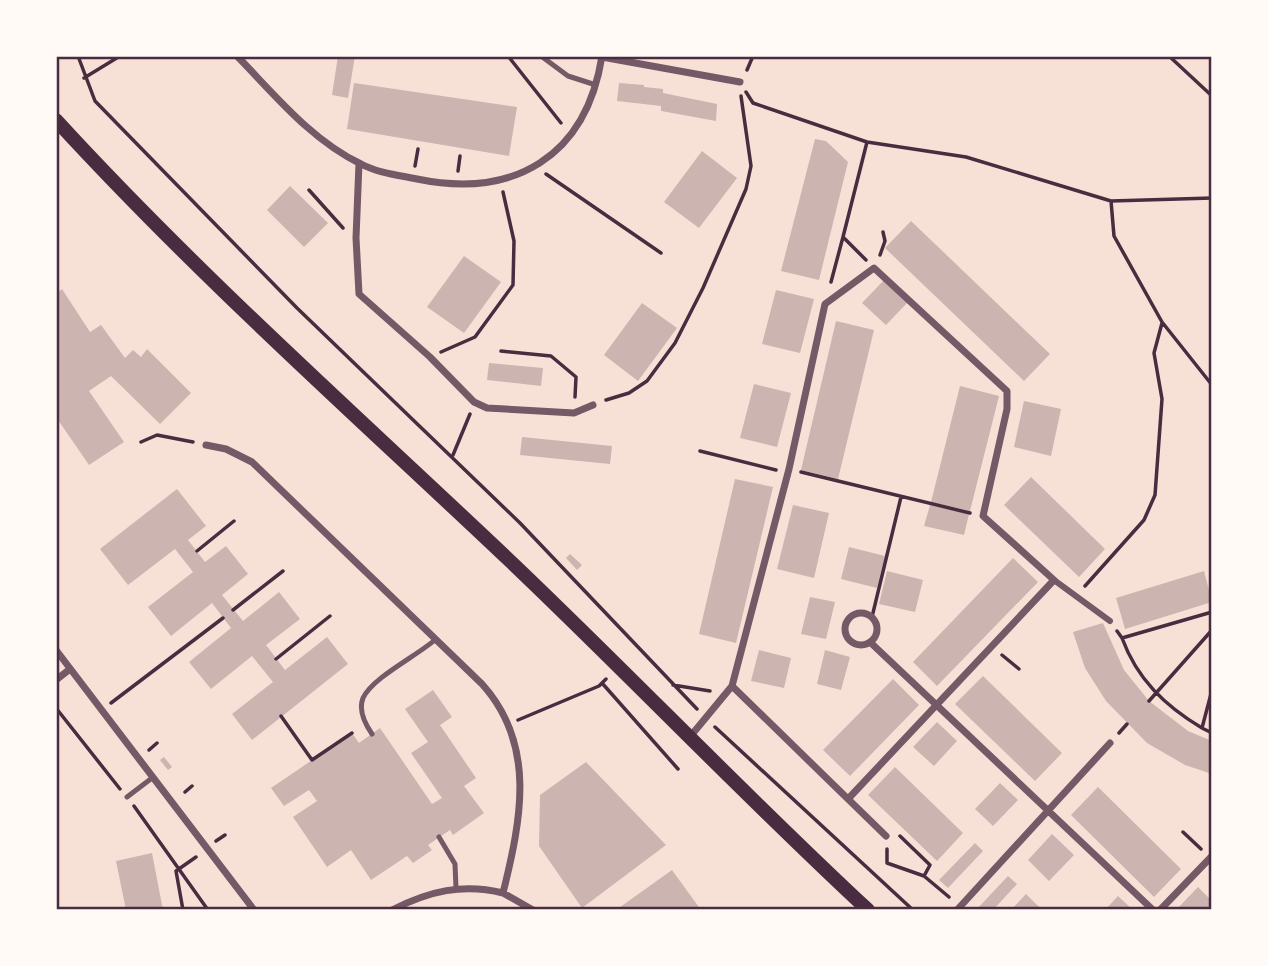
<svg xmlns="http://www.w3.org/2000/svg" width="1268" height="966" viewBox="0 0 1268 966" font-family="'Exo 2',sans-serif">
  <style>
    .building { fill: #ccb4b1 }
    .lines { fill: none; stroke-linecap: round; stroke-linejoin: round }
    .path { stroke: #4a2c40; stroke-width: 3.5 }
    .service { stroke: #755966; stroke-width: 5 }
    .pedestrian { stroke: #755966; stroke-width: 6 }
    .minor { stroke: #755966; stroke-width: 7 }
    .secondary { stroke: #4a2c40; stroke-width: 14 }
    .neatline { fill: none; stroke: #4a2c40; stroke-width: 2.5 }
  </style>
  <rect width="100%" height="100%" fill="#f7e1d7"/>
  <path class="building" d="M338,56H355L348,98L332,95Z
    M354,83L517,107L509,156L347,129Z
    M619,83L644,85V87L663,89V93L717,104L716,121L661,111V106L617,101Z
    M815,139L826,141L848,162L819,280L781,271Z
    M702,151L737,178L699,228L664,202Z
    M290,186L328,223L304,247L267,210Z
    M911,221L1050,354L1024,381L885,248Z
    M464,256L501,282L464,333L427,307Z
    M884,280L908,302L886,325L862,303Z
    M62,289L90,332L101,325L125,358L133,350L141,357L147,349L191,393L160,424L111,376L89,391L124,442L89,465L56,417V294Z
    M776,290L814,299L800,353L762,344Z
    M642,303L677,328L638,381L604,355Z
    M836,321L874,330L838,479L801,470Z
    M489,363L543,368L541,386L487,380Z
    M754,384L791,393L777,447L740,438Z
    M960,386L999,396L970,511L931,502Z
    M1024,401L1061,409L1051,456L1014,447Z
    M522,437L612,446L610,464L520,455Z
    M1031,477L1105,549L1079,577L1004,505Z
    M735,479L773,487L736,643L699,634Z
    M177,489L206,526L188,540L205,562L226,546L248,574L222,595L243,621L279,592L300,619L266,645L285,670L327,637L348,664L252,740L232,714L273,682L252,656L211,689L189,662L231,628L212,603L171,636L148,607L193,572L175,549L128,585L100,549Z
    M793,505L829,513L814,578L777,569Z
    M930,505L969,514L964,535L924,526Z
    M849,547L885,556L877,588L841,579Z
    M570,554L582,565L577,570L566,558Z
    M1013,558L1038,582L937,686L913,662Z
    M887,571L923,580L915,612L879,604Z
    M1204,571L1212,602L1125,629L1116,598Z
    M810,597L835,602L826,639L801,634Z
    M1103,623L1124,670L1149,701L1188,731L1212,741V774L1185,765L1147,743L1106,701L1085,668L1073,632Z
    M759,650L791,658L784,688L751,681Z
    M825,650L850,657L841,690L817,684Z
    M983,676L1062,753L1035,781L955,704Z
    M893,679L919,705L850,776L823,750Z
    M433,690L452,717L440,725L476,778L464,786L484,813L453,835L450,830L428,845L432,850L413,863L407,856L371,880L351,850L327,867L293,817L317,801L309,790L284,806L271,788L352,733L359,743L380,728L432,804L442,798L411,753L428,742L405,709Z
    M937,722L957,741L934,766L913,747Z
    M164,757L172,767L168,770L160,760Z
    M586,762L666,845L582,908L539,846L540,795Z
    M895,767L963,833L937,861L868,795Z
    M1000,783L1018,800L993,826L975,809Z
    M1098,787L1181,869L1154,897L1071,815Z
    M1052,834L1074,855L1049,881L1028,860Z
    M975,843L983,851L948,888L939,880Z
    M152,853L163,910H126L116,861Z
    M672,870L701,910H616Z
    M1008,876L1017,884L993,910H976Z
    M1198,887L1212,901V910H1176Z
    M1026,894L1036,904L1043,910H1011Z
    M1118,896L1133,910H1105Z"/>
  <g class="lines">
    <path class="path" d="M78,56L95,101L297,308L520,523L697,709
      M508,56L561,123
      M1169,56L1212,96
      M747,70L753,56
      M84,78L120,56
      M746,92L753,103L867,142L966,157L1111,201L1114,236L1162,322L1212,385
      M415,166L418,149
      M458,171L460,156
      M546,174L661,253
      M309,190L343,228
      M1111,201L1212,198
      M880,255L885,241L883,232
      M866,260L843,237L867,142
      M831,282L843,237
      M501,351L551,356L576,377L575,397
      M441,352L475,337L513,285L514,241L503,192
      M606,400L629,393L647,381L675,343L703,288L746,189L751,166L741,96
      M141,442L157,435L193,442
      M700,451L776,470
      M453,455L470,414
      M801,472L970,513
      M197,551L234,521
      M1085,586L1144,520L1155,495L1162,399L1154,353L1162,323
      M233,610L283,571
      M872,617L901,497
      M1117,631L1122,638L1212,612
      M1122,638C1137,679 1165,706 1202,728
      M1002,655L1019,669
      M276,659L330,616
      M602,683L678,769
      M673,685L710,691
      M1212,690L1202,728L1212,733
      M1149,701L1212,630
      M111,703L223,618
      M56,708L120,789
      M281,716L312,760L352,733
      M518,720L599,686L606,679
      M715,727L913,910
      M1119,733L1127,724
      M149,750L157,743
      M185,792L192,786
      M134,806L208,910
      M1183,832L1201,849
      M900,836L930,865L924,876
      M216,841L225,835
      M887,849V863L924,876L949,897
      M183,910L176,871L196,857"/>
    <path class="service" d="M541,56L568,76L596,85
      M372,734C365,724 358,711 363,698C373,677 417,656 436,639
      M127,797L152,778
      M439,837L455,864L456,888"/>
    <path class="pedestrian" d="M1054,580L1110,621"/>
    <path class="minor" d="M237,56C275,95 311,140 361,164C378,173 398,175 417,179C514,199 586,157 602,56
      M602,57L740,82
      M359,163L356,238L359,294L430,357L474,402L487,408L574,413L593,405
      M206,445L226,449L252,462L482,684C537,745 521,820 503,893L533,910
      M845 629a16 16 0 1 1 32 0a16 16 0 1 1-32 0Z
      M871,643L1153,910
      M56,650L254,910
      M56,680L70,669
      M689,738L732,686L789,469L825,304L874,268L1007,391V409L983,516L1054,580L848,799L732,686
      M848,799L886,836
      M392,910C429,891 463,883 503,893
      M957,910L1110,743
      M1160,910L1212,856"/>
    <path class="secondary" d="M56,120C199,276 356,415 509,560C630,675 745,796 868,910"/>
  </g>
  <rect width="1268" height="966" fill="none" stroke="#fffaf5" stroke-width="116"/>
  <rect x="58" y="58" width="1152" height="850" class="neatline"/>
</svg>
